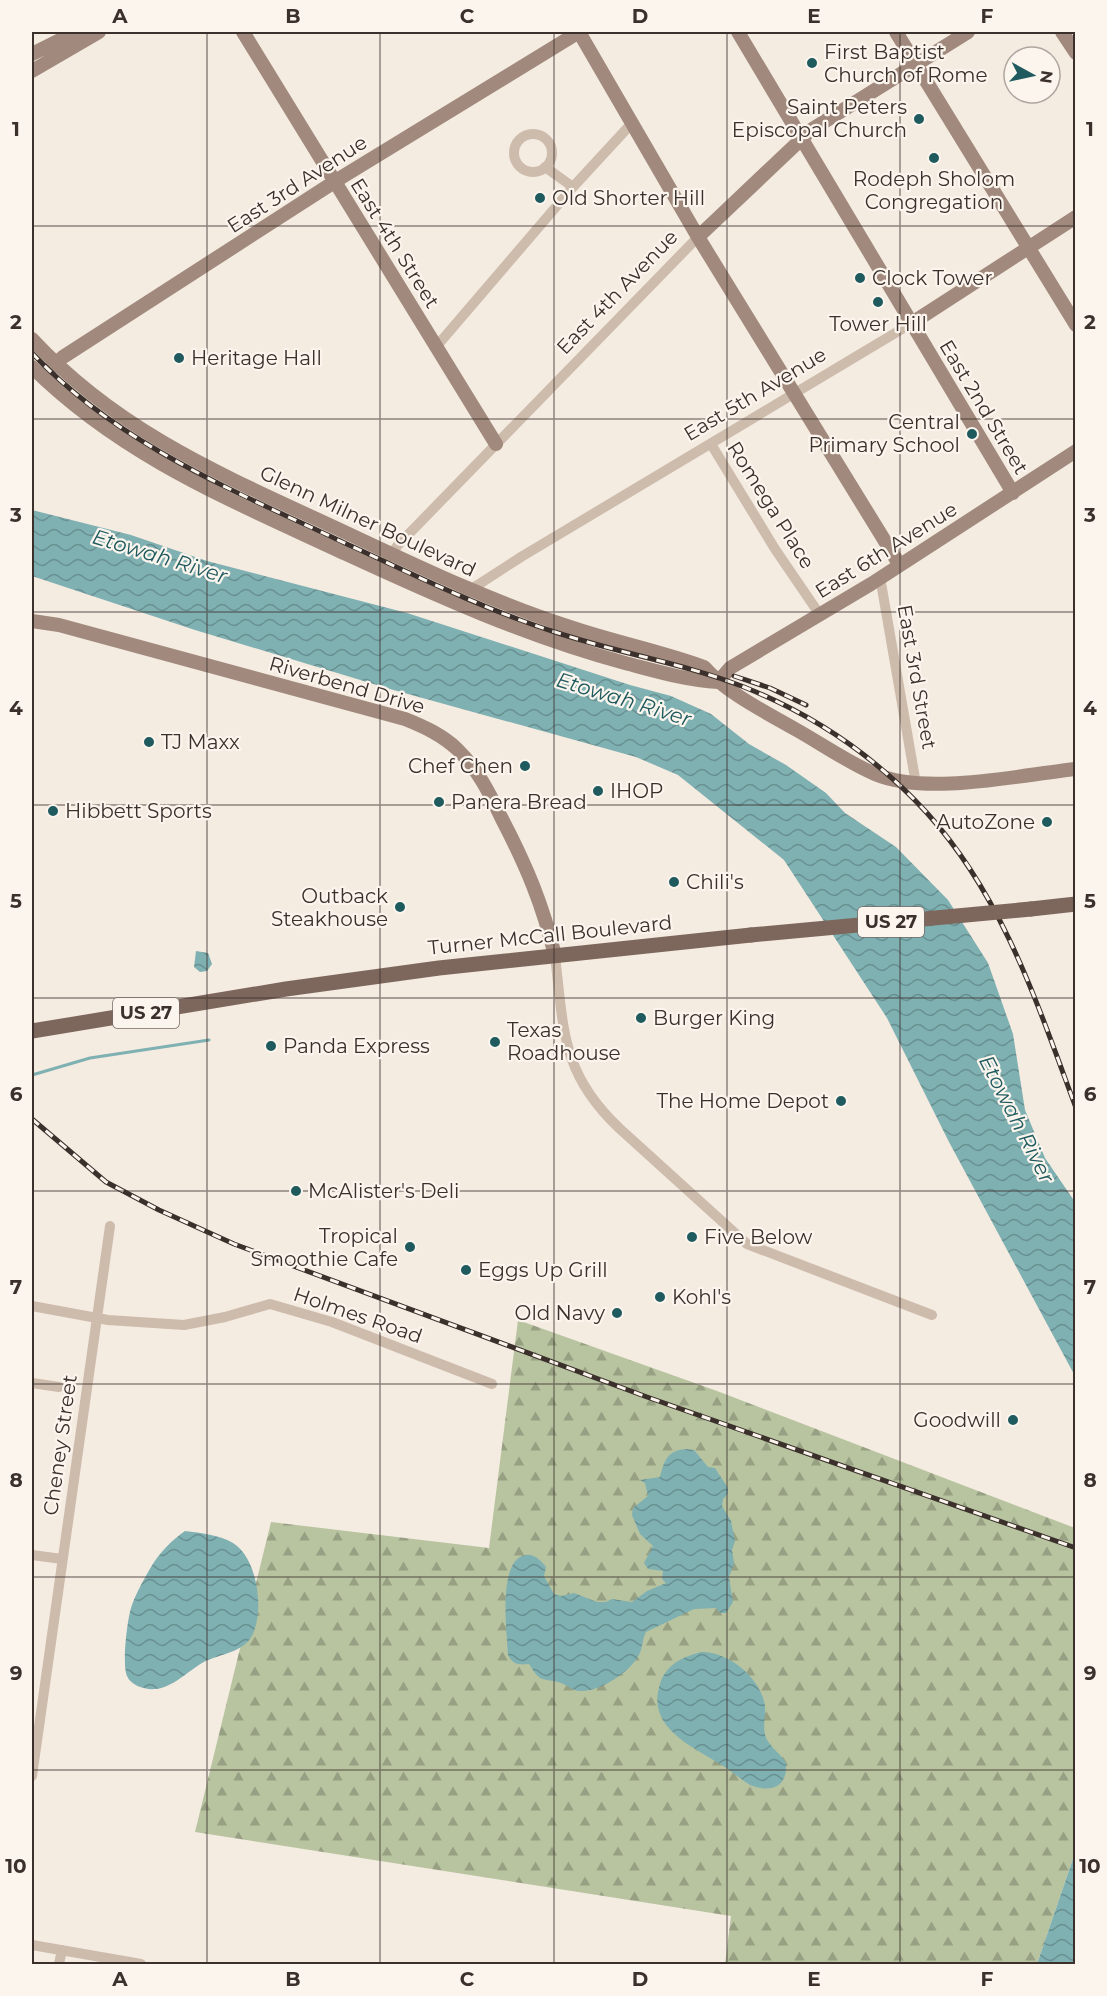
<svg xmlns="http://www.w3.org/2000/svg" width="1107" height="1996" viewBox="0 0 1107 1996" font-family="Montserrat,sans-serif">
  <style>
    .forest { fill: url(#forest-firs) }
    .water { fill: url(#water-waves) }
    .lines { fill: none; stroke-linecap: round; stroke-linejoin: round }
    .stream { stroke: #7fb0b2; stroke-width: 3 }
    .street { stroke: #cdbbac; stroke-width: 10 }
    .secondary { stroke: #a18a7d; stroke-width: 14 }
    .primary { stroke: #7d675c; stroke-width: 15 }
    .rail-casing { stroke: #3b302b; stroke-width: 5 }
    .rail { stroke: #fbf5ee; stroke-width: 3; stroke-dasharray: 9; stroke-linecap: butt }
    .primary-bridge { stroke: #7d675c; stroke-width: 15 }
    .grid { fill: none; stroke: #3b302b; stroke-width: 1.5; stroke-opacity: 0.55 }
    .poi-dot { fill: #1f5a5e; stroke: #fbf5ee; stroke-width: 2 }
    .labels { text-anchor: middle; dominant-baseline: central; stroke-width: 4.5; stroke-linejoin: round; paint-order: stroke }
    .shield { fill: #fbf5ee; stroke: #756b66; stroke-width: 1.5 }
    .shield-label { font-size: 18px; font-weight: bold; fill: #3b302b }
    .poi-label { font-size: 20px; fill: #3b302b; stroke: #fbf5ee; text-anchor: start }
    .street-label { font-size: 20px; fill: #3b302b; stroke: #fbf5ee }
    .water-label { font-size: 21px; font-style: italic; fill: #1f5a5e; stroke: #fbf5ee }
    .neatline { fill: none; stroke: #3b302b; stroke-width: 2 }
    .grid-label { font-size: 20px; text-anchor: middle; font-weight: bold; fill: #3b302b }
  </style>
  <defs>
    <pattern id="forest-firs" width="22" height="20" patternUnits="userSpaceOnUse" patternTransform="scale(1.5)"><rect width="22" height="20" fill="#b8c4a0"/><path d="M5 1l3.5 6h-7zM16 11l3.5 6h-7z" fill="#97a083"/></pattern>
    <pattern id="water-waves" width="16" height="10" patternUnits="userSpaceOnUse" patternTransform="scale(1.5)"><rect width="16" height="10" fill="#7fb0b2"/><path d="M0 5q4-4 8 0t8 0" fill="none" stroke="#699091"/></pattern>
  </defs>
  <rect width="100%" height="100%" fill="#f4ebe1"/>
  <path class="forest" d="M518,1320L717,1391L1075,1528V1853L1037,1964H725L731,1916L195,1832L271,1522L489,1548Z"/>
  <path class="water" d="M32,510L131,535L207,561L407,613L630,685L671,696L711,714L749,744L786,765L826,793L845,813L896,847L948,900L988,963L1013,1034L1025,1110L1045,1158L1075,1202V1376L949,1142L887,1018L784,860L678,775L636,757L390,689L195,630L32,576Z
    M196,951L208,953L212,964L207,971L200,972L194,967Z
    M687,1449L694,1450L708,1467L715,1468L728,1488V1494L723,1499L722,1506L731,1521L735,1541L732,1550L734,1563L729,1577L733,1602L726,1613H720L716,1608L694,1609L646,1632C642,1640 643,1647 639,1655C630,1672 600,1692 580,1691C573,1691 566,1684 558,1682C540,1678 540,1682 529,1664C519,1665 513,1665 508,1655C507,1633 498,1566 522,1556C533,1552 539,1559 546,1567L544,1576L554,1594L561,1596L574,1593L597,1602H606L612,1599L632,1602L647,1591L666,1583L662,1579L663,1571L648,1569L644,1563L653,1546L640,1534L632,1515L633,1508L648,1496L645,1483L640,1480L660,1477C664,1460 668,1450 687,1449Z
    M185,1531C200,1533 220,1535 233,1543C258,1558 266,1615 250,1639C240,1653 216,1655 202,1663C187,1672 172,1688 155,1689C146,1690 131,1686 127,1676C122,1664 127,1622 131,1608C135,1595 144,1579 151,1567C160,1552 171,1541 185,1531Z
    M702,1652C729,1652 761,1678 765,1706C766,1716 762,1727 766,1738C771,1748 781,1754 786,1763C788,1788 770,1793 750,1785C740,1779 731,1770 720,1764C690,1745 646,1727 660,1684C666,1664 684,1656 702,1652Z
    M1075,1853V1964H1037Z"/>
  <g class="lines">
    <path class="stream" d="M32,1075L90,1058L209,1040"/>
    <path class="street" d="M514 153a19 19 0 1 1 38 0a19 19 0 1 1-38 0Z
      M545,167L573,187
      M436,347L573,187L632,123
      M711,444L775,549L820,615
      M380,570L398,545L698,237
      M880,577L916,784
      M455,603L470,590L521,557L912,323
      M555,956C564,1030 561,1073 619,1128L747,1244L932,1315
      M32,1306L108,1320L184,1325L225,1317L270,1304L332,1322L492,1384
      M32,1383L59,1387
      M32,1555L62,1559
      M32,1776L110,1226
      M32,1945L141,1964
      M59,1964L62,1950"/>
    <path class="secondary" d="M243,32L496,444
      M579,32L698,237L899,564
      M738,32L1013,493
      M896,32L1076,325
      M1062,32L1076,53
      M32,54L76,32
      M32,71L99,32
      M698,237L811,130L968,32
      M912,323L1076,217
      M32,339C118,432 224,476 336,528C413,564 489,601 570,627C614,642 660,651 704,667C728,694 764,711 795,729C822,744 847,762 875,774C927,796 1019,775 1076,769
      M32,367C123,457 231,500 346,554C437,596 528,637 625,663C656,671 685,680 718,682
      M49,369L63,357L342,177L579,32
      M32,621L59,625L405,719C425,727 442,735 457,749C477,768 490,794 502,819C526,865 543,905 555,956
      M718,682L730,668L871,584L1076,451"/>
    <path class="primary" d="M1031,909L1076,904
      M32,1031L286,989L439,968L751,935"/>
    <g class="rail-casing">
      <path id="rail" d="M32,353C116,442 227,488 336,539C408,572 480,608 555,632C617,653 683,663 744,687C814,715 876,757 927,813C1003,897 1037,1003 1076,1108
        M734,676L770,688L806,705
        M32,1119L106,1182L159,1210L234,1244L647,1397L1076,1548"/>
    </g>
    <use href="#rail" class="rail"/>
    <path class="primary-bridge" d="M751,935L1031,909"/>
  </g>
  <path class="grid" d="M207,32V1964M380,32V1964M554,32V1964M727,32V1964M900,32V1964M32,226H1076M32,419H1076M32,612H1076M32,805H1076M32,998H1076M32,1191H1076M32,1384H1076M32,1577H1076M32,1770H1076"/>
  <g class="poi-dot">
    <circle cx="812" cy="63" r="6"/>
    <circle cx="919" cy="119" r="6"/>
    <circle cx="934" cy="158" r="6"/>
    <circle cx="540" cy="198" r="6"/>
    <circle cx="860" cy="278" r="6"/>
    <circle cx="878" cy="302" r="6"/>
    <circle cx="179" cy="358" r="6"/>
    <circle cx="972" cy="434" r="6"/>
    <circle cx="149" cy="742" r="6"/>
    <circle cx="525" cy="766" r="6"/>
    <circle cx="598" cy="791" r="6"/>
    <circle cx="439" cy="802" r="6"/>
    <circle cx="53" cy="811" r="6"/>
    <circle cx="1047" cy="822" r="6"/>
    <circle cx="674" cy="882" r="6"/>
    <circle cx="400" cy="907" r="6"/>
    <circle cx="641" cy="1018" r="6"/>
    <circle cx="495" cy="1042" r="6"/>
    <circle cx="271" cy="1046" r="6"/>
    <circle cx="841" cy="1101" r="6"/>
    <circle cx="296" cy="1191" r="6"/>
    <circle cx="692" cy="1237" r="6"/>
    <circle cx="410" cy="1247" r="6"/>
    <circle cx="466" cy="1270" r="6"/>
    <circle cx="660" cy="1297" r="6"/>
    <circle cx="617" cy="1313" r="6"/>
    <circle cx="1013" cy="1420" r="6"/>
  </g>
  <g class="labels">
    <g class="shield">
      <rect x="858" y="907" width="66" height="30" rx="4.5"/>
      <rect x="113" y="998" width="66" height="30" rx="4.5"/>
    </g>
    <g class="shield-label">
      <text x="891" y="922">US 27</text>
      <text x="146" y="1013">US 27</text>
    </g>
    <g class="poi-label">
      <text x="824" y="52">First Baptist<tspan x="824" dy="23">Church of Rome</tspan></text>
      <text x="907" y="107" text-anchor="end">Saint Peters<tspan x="907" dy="23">Episcopal Church</tspan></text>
      <text x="934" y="179" text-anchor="middle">Rodeph Sholom<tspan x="934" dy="23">Congregation</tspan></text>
      <text x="552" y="198">Old Shorter Hill</text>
      <text x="872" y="278">Clock Tower</text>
      <text x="878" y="324" text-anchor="middle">Tower Hill</text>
      <text x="191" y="358">Heritage Hall</text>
      <text x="960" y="422" text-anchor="end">Central<tspan x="960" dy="23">Primary School</tspan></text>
      <text x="161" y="742">TJ Maxx</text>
      <text x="513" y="766" text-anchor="end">Chef Chen</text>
      <text x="610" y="791">IHOP</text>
      <text x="451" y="802">Panera Bread</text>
      <text x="65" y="811">Hibbett Sports</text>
      <text x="1035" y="822" text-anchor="end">AutoZone</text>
      <text x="686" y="882">Chili's</text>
      <text x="388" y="896" text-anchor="end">Outback<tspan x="388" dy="23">Steakhouse</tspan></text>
      <text x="653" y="1018">Burger King</text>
      <text x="507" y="1030">Texas<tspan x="507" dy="23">Roadhouse</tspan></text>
      <text x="283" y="1046">Panda Express</text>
      <text x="829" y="1101" text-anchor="end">The Home Depot</text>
      <text x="308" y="1191">McAlister's Deli</text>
      <text x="398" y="1236" text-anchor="end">Tropical<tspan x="398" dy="23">Smoothie Cafe</tspan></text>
      <text x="704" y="1237">Five Below</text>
      <text x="478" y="1270">Eggs Up Grill</text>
      <text x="672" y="1297">Kohl's</text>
      <text x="605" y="1313" text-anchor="end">Old Navy</text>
      <text x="1001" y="1420" text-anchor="end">Goodwill</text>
    </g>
    <g class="street-label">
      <text transform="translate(297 184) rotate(-33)">East 3rd Avenue</text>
      <text transform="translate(395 243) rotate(58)">East 4th Street</text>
      <text transform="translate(617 292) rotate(-46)">East 4th Avenue</text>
      <text transform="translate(755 394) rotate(-31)">East 5th Avenue</text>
      <text transform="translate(984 407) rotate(59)">East 2nd Street</text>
      <text transform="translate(771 505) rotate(58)">Romega Place</text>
      <text transform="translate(368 521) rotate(25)">Glenn Milner Boulevard</text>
      <text transform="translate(886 550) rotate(-32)">East 6th Avenue</text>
      <text transform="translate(917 677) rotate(80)">East 3rd Street</text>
      <text transform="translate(347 685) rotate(16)">Riverbend Drive</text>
      <text transform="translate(550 935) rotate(-6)">Turner McCall Boulevard</text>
      <text transform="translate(358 1315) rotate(19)">Holmes Road</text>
      <text transform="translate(60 1445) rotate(-82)">Cheney Street</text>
    </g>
    <g class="water-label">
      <text transform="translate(160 556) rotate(17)">Etowah River</text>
      <text transform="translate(624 699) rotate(17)">Etowah River</text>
      <text transform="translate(1017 1119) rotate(63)">Etowah River</text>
    </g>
  </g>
  <rect width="1107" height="1996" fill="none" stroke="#fbf5ee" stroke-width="66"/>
  <g transform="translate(1032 75) rotate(98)"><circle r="28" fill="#fbf5ee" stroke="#aea6a0" stroke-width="1.5"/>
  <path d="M0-4.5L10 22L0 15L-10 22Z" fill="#1f5a5e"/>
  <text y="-9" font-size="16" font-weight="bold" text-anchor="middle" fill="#3b302b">N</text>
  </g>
  <rect x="33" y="33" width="1041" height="1930" class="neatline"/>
  <g class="grid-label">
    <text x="120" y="23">A</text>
    <text x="293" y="23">B</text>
    <text x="467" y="23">C</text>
    <text x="640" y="23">D</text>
    <text x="814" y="23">E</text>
    <text x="987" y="23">F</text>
    <text x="16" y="136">1</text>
    <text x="1090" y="136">1</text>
    <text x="16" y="329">2</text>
    <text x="1090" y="329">2</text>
    <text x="16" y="522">3</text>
    <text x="1090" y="522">3</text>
    <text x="16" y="715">4</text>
    <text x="1090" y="715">4</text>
    <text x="16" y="908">5</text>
    <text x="1090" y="908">5</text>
    <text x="16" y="1101">6</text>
    <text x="1090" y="1101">6</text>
    <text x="16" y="1294">7</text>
    <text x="1090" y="1294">7</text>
    <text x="16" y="1487">8</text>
    <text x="1090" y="1487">8</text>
    <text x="16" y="1680">9</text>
    <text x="1090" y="1680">9</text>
    <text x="16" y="1873">10</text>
    <text x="1090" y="1873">10</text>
    <text x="120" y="1986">A</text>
    <text x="293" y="1986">B</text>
    <text x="467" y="1986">C</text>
    <text x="640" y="1986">D</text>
    <text x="814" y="1986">E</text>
    <text x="987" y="1986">F</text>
  </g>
</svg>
